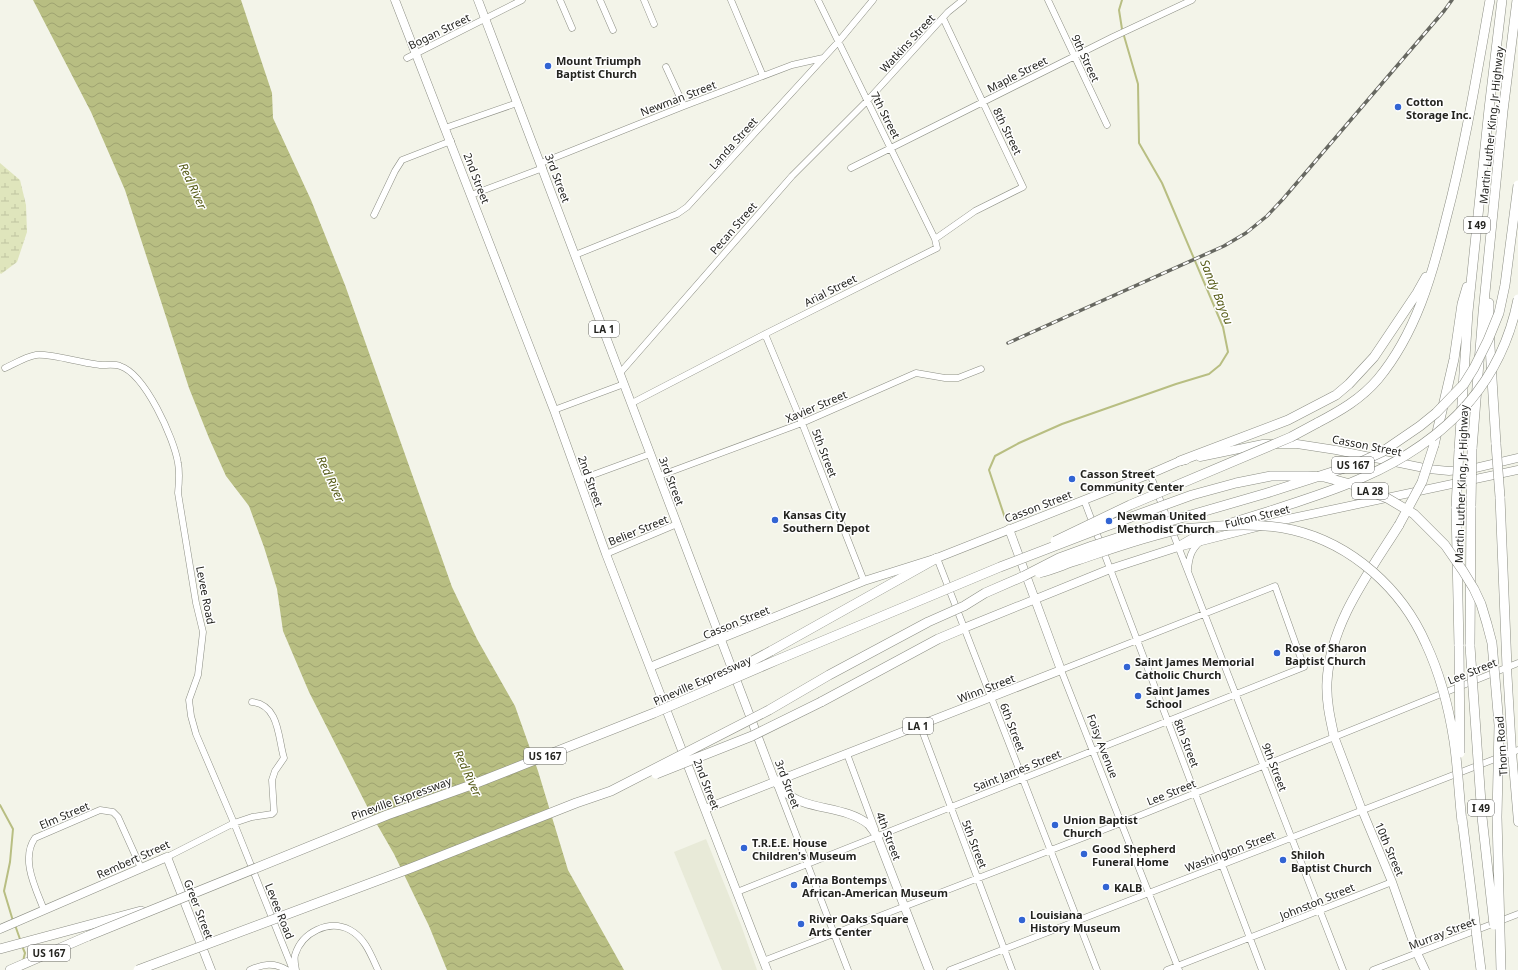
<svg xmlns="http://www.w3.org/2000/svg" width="1518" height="970" viewBox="0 0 1518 970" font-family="'Noto Sans',sans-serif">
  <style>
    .built { fill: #e8ead8 }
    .wetland { fill: url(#wetland-marsh) }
    .water { fill: url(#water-waves) }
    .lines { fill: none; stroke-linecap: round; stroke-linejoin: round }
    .stream { stroke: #b8be82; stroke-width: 2 }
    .minor-casing { stroke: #8c8e84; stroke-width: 7 }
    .major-casing { stroke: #8c8e84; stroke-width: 9 }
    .highway-casing { stroke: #8c8e84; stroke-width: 10 }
    .minor { stroke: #fff; stroke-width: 6 }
    .major { stroke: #fff; stroke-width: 8 }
    .highway { stroke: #fff; stroke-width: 9 }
    .rail-casing { stroke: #676861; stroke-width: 3.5 }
    .rail { stroke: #fff; stroke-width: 2; stroke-dasharray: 6; stroke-linecap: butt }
    .highway-bridge-casing { stroke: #8c8e84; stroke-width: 10; stroke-linecap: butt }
    .highway-bridge { stroke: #fff; stroke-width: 9 }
    .poi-dot { fill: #3264d3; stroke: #fff; stroke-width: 1.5 }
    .labels { text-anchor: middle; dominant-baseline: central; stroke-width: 3; stroke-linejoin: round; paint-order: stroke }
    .shield { fill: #fff; stroke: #666663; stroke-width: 1 }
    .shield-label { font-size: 10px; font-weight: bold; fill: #242420 }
    .street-label { font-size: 11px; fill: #242420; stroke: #fff }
    .poi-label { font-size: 11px; font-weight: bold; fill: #242420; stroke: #fff; text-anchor: start }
    .water-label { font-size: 12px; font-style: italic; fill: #575c19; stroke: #fff }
  </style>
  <defs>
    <pattern id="wetland-marsh" width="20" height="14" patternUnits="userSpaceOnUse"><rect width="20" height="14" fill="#dfe5bc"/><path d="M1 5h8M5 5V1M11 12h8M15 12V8" fill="none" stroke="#bfc4a1"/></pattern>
    <pattern id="water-waves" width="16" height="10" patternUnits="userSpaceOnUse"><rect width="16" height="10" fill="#b8be82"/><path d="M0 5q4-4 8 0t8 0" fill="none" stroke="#9ea370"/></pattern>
  </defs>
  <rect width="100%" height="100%" fill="#f3f4e9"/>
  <path class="built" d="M706,839L741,925L757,970H722L674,852Z"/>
  <path class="wetland" d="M0,163L20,180L26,205L27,232L17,262L1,274L0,273Z"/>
  <path class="water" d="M33,0H241L272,93L273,118L311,200L345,285L452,587L477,639L515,706L538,771L568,870L624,970H447L429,926L394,854L371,814L309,692L283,631L277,589L264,547L249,506L226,476L209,438L189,388L125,190L91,112Z"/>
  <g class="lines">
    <path class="stream" d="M1005,518L989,470L995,456L1019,443L1062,424L1176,384L1209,374L1220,365L1228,352L1223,327L1162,183L1139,143L1138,84L1122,29L1119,10L1122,0
      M0,805L13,829L10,862L4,891L13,921
      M15,925L21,942
      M22,946L25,953L23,961"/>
    <g class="minor-casing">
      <path id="minor" d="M560,0L572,28
        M600,0L613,30
        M644,0L654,24
        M731,0L763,76
        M818,0L935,239
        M1048,0L1107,125
        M407,58L522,0
        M666,67L684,106
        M445,128L517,103
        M541,163L684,106L792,65L823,58
        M851,168L1113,37L1192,0
        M471,195L543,168
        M374,215L395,171L402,160L451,141
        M575,255L677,214L687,207L839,41L873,0
        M765,334L802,423L864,581
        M5,368C14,364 25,357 36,355C50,353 84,364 102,365C107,365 115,364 120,366C145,374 174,438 178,463C180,473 179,483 178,493L196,603L203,632L198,675L189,700L191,716L196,734L234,823L293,970
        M620,373L792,176L867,101L948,12L963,0
        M632,403L765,334L937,248L935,239L975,211L1023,187L943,18
        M554,410L624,384
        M1150,474L1343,970
        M659,476L802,423L916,373L945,378H958L981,369
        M579,480L650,454
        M1084,500L1262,970
        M606,554L677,524
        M937,558L1097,970
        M1188,570C1189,558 1191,550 1200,542
        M920,725L1012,970
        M847,754L875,829
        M777,785L848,970
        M167,857L234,823L252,817L272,814L274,812L272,780L275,771L284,758C278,739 280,705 252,702
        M737,892C926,817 1115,742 1304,667L1275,586L1061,670C1100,770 1140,870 1179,970
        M44,910C36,889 20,859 35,838L100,810L113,812L118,817L141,868
        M763,961L1121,823L1518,663
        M250,970C263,964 274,962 287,970
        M296,970C295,965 294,959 295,955C302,932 329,919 350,930C365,938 371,955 378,970
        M950,970L1518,750
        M1167,970L1392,882
        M1373,970L1518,914"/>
    </g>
    <g class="major-casing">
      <path id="major" d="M395,0L554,410L606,554L767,970
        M478,0L775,782C778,785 781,788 784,791C805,811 844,805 868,824C871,827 874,832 877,836L929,970
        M1200,457L1263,444H1297L1336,450L1429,469L1449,471L1471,469L1518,458
        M964,628L1110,569L1178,547L1288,519L1518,470
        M650,667L864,581L937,558L1150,474L1180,461L1186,460
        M1507,667L1512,752L1518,822
        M1334,736L1362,810L1392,882L1417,953L1425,970
        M705,809L1061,670L1009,529
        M0,929L167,857L211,970"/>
    </g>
    <g class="highway-casing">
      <path id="highway" d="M1489,303V330L1496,444
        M1317,423C1340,411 1361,399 1378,379C1416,333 1432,276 1446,219C1465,147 1477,73 1490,0
        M1434,445L1454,359L1462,304L1467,287
        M1472,449L1483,313L1503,111L1517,0
        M1459,450L1468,312L1489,109L1502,0
        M1180,461L1288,420L1336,395L1349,384L1374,357L1417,293L1426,277
        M1500,497L1507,667
        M1456,507L1459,646
        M1228,524L1270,511
        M1178,547L1206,531L1214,528
        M1470,646L1471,506
        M771,651L937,558
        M821,702L938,639L964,628
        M1334,736C1330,718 1326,700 1327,682C1330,623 1369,573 1399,525
        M0,949L141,911
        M10,970L88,936"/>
    </g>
    <use href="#minor" class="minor"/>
    <use href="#major" class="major"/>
    <use href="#highway" class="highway"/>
    <g class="rail-casing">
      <path id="rail" d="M1008,343L1224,246L1246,233L1267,216L1283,199L1444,11L1452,0"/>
    </g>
    <use href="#rail" class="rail"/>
    <g class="highway-bridge-casing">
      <path id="highway-bridge" d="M1496,444L1500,497
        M1471,506L1472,449
        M1456,507L1459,450
        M1270,511C1302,500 1334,491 1364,477C1443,442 1501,386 1518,299
        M1399,525L1422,482L1434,445
        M1055,541L1130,505L1291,437L1317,423
        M1039,573C1052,570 1065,564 1078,560C1111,549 1143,537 1177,530C1187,528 1198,528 1208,527C1236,524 1266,524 1293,530C1352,544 1402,589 1426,644C1440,674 1449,709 1454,741C1458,768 1459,795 1462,822
        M1459,646L1460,753
        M1470,646L1482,817L1494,925
        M713,682L771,651
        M656,774L752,736L821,702
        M1462,818L1481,970
        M88,936L387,815L474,784L654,713L777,660L1000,567L1104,527L1192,495L1236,483L1271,476H1308L1324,477L1354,485L1387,498L1414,514L1445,545L1463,571L1474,589L1481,604L1487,624L1492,643L1499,725L1497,817L1501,970
        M138,970L411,868L576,803L611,791L769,710L829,675L928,622L964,606L985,593L1024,576L1059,558L1092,546L1160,524L1267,493L1354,465L1382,452L1420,426L1436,413L1464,384L1474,368L1488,340L1499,313L1505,285L1518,185"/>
    </g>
    <use href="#highway-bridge" class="highway-bridge"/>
  </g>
  <g class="poi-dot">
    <circle cx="548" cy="66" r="4"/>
    <circle cx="1398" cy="107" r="4"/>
    <circle cx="1072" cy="479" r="4"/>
    <circle cx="775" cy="520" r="4"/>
    <circle cx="1109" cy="521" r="4"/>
    <circle cx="1277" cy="653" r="4"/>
    <circle cx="1127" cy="667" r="4"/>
    <circle cx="1138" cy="696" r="4"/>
    <circle cx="1055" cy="825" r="4"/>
    <circle cx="744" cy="848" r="4"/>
    <circle cx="1084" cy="854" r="4"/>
    <circle cx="1283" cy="860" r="4"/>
    <circle cx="794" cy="885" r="4"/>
    <circle cx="1106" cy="887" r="4"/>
    <circle cx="1022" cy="920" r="4"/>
    <circle cx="801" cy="924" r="4"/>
  </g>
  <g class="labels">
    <g class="shield">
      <rect x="1464" y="217" width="26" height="16" rx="3"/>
      <rect x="589" y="321" width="30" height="16" rx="3"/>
      <rect x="1332" y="457" width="42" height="16" rx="3"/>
      <rect x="1352" y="483" width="36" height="16" rx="3"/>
      <rect x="903" y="718" width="30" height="16" rx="3"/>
      <rect x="524" y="748" width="42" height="16" rx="3"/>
      <rect x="1468" y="800" width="26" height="16" rx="3"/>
      <rect x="28" y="945" width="42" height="16" rx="3"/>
    </g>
    <g class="shield-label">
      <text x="1477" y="225">I 49</text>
      <text x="604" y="329">LA 1</text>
      <text x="1353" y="465">US 167</text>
      <text x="1370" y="491">LA 28</text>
      <text x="918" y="726">LA 1</text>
      <text x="545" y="756">US 167</text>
      <text x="1481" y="808">I 49</text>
      <text x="49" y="953">US 167</text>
    </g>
    <g class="street-label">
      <text transform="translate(439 31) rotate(-26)">Bogan Street</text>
      <text transform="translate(907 43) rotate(-47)">Watkins Street</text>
      <text transform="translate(1086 58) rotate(65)">9th Street</text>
      <text transform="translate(1017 74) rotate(-27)">Maple Street</text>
      <text transform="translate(678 98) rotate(-21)">Newman Street</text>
      <text transform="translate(886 115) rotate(63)">7th Street</text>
      <text transform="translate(1491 125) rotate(-84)">Martin Luther King, Jr Highway</text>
      <text transform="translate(1008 131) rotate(64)">8th Street</text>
      <text transform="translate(733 143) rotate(-48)">Landa Street</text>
      <text transform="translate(477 178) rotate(69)">2nd Street</text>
      <text transform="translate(558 178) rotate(69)">3rd Street</text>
      <text transform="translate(733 228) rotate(-49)">Pecan Street</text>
      <text transform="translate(830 290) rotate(-27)">Arial Street</text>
      <text transform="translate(816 406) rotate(-23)">Xavier Street</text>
      <text transform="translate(1367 445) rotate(11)">Casson Street</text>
      <text transform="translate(825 453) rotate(69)">5th Street</text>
      <text transform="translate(591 481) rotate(70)">2nd Street</text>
      <text transform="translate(672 481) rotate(69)">3rd Street</text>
      <text transform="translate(1461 484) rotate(-88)">Martin Luther King, Jr Highway</text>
      <text transform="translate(1038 506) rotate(-21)">Casson Street</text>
      <text transform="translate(1257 516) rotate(-14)">Fulton Street</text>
      <text transform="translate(638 530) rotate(-22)">Belier Street</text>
      <text transform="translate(206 595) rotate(79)">Levee Road</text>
      <text transform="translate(736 622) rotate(-22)">Casson Street</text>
      <text transform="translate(1472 671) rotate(-22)">Lee Street</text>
      <text transform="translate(702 680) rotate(-24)">Pineville Expressway</text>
      <text transform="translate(986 688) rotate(-21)">Winn Street</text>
      <text transform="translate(1013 727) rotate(69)">6th Street</text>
      <text transform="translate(1187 743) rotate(69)">8th Street</text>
      <text transform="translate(1103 746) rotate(69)">Foisy Avenue</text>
      <text transform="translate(1501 746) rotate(-94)">Thorn Road</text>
      <text transform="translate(1275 767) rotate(69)">9th Street</text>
      <text transform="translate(1017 770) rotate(-22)">Saint James Street</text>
      <text transform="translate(707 784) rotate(69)">2nd Street</text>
      <text transform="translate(788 784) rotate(69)">3rd Street</text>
      <text transform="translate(1171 792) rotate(-22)">Lee Street</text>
      <text transform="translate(401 798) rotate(-20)">Pineville Expressway</text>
      <text transform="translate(64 815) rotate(-23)">Elm Street</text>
      <text transform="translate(889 836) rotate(69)">4th Street</text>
      <text transform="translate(975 844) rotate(69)">5th Street</text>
      <text transform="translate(1390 849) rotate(67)">10th Street</text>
      <text transform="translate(1230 851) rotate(-21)">Washington Street</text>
      <text transform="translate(133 859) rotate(-24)">Rembert Street</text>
      <text transform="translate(1317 901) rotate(-22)">Johnston Street</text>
      <text transform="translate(199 909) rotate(69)">Greer Street</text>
      <text transform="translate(280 911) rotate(68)">Levee Road</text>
      <text transform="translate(1442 933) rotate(-21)">Murray Street</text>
    </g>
    <g class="poi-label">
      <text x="556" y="60">Mount Triumph<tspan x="556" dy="13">Baptist Church</tspan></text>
      <text x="1406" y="101">Cotton<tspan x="1406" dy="13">Storage Inc.</tspan></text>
      <text x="1080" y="473">Casson Street<tspan x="1080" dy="13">Community Center</tspan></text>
      <text x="783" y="514">Kansas City<tspan x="783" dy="13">Southern Depot</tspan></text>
      <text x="1117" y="515">Newman United<tspan x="1117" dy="13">Methodist Church</tspan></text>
      <text x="1285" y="647">Rose of Sharon<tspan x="1285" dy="13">Baptist Church</tspan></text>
      <text x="1135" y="661">Saint James Memorial<tspan x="1135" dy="13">Catholic Church</tspan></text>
      <text x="1146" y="690">Saint James<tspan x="1146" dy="13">School</tspan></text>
      <text x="1063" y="819">Union Baptist<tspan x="1063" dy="13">Church</tspan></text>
      <text x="752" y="842">T.R.E.E. House<tspan x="752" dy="13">Children's Museum</tspan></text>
      <text x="1092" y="848">Good Shepherd<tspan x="1092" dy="13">Funeral Home</tspan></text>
      <text x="1291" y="854">Shiloh<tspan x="1291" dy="13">Baptist Church</tspan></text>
      <text x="802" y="879">Arna Bontemps<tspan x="802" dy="13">African-American Museum</tspan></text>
      <text x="1114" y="887">KALB</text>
      <text x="1030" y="914">Louisiana<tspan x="1030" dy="13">History Museum</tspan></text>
      <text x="809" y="918">River Oaks Square<tspan x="809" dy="13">Arts Center</tspan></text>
    </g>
    <g class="water-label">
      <text transform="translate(193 186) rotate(65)">Red River</text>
      <text transform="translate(1217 292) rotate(68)">Sandy Bayou</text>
      <text transform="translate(331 479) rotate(65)">Red River</text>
      <text transform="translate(468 773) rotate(65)">Red River</text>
    </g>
  </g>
</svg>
